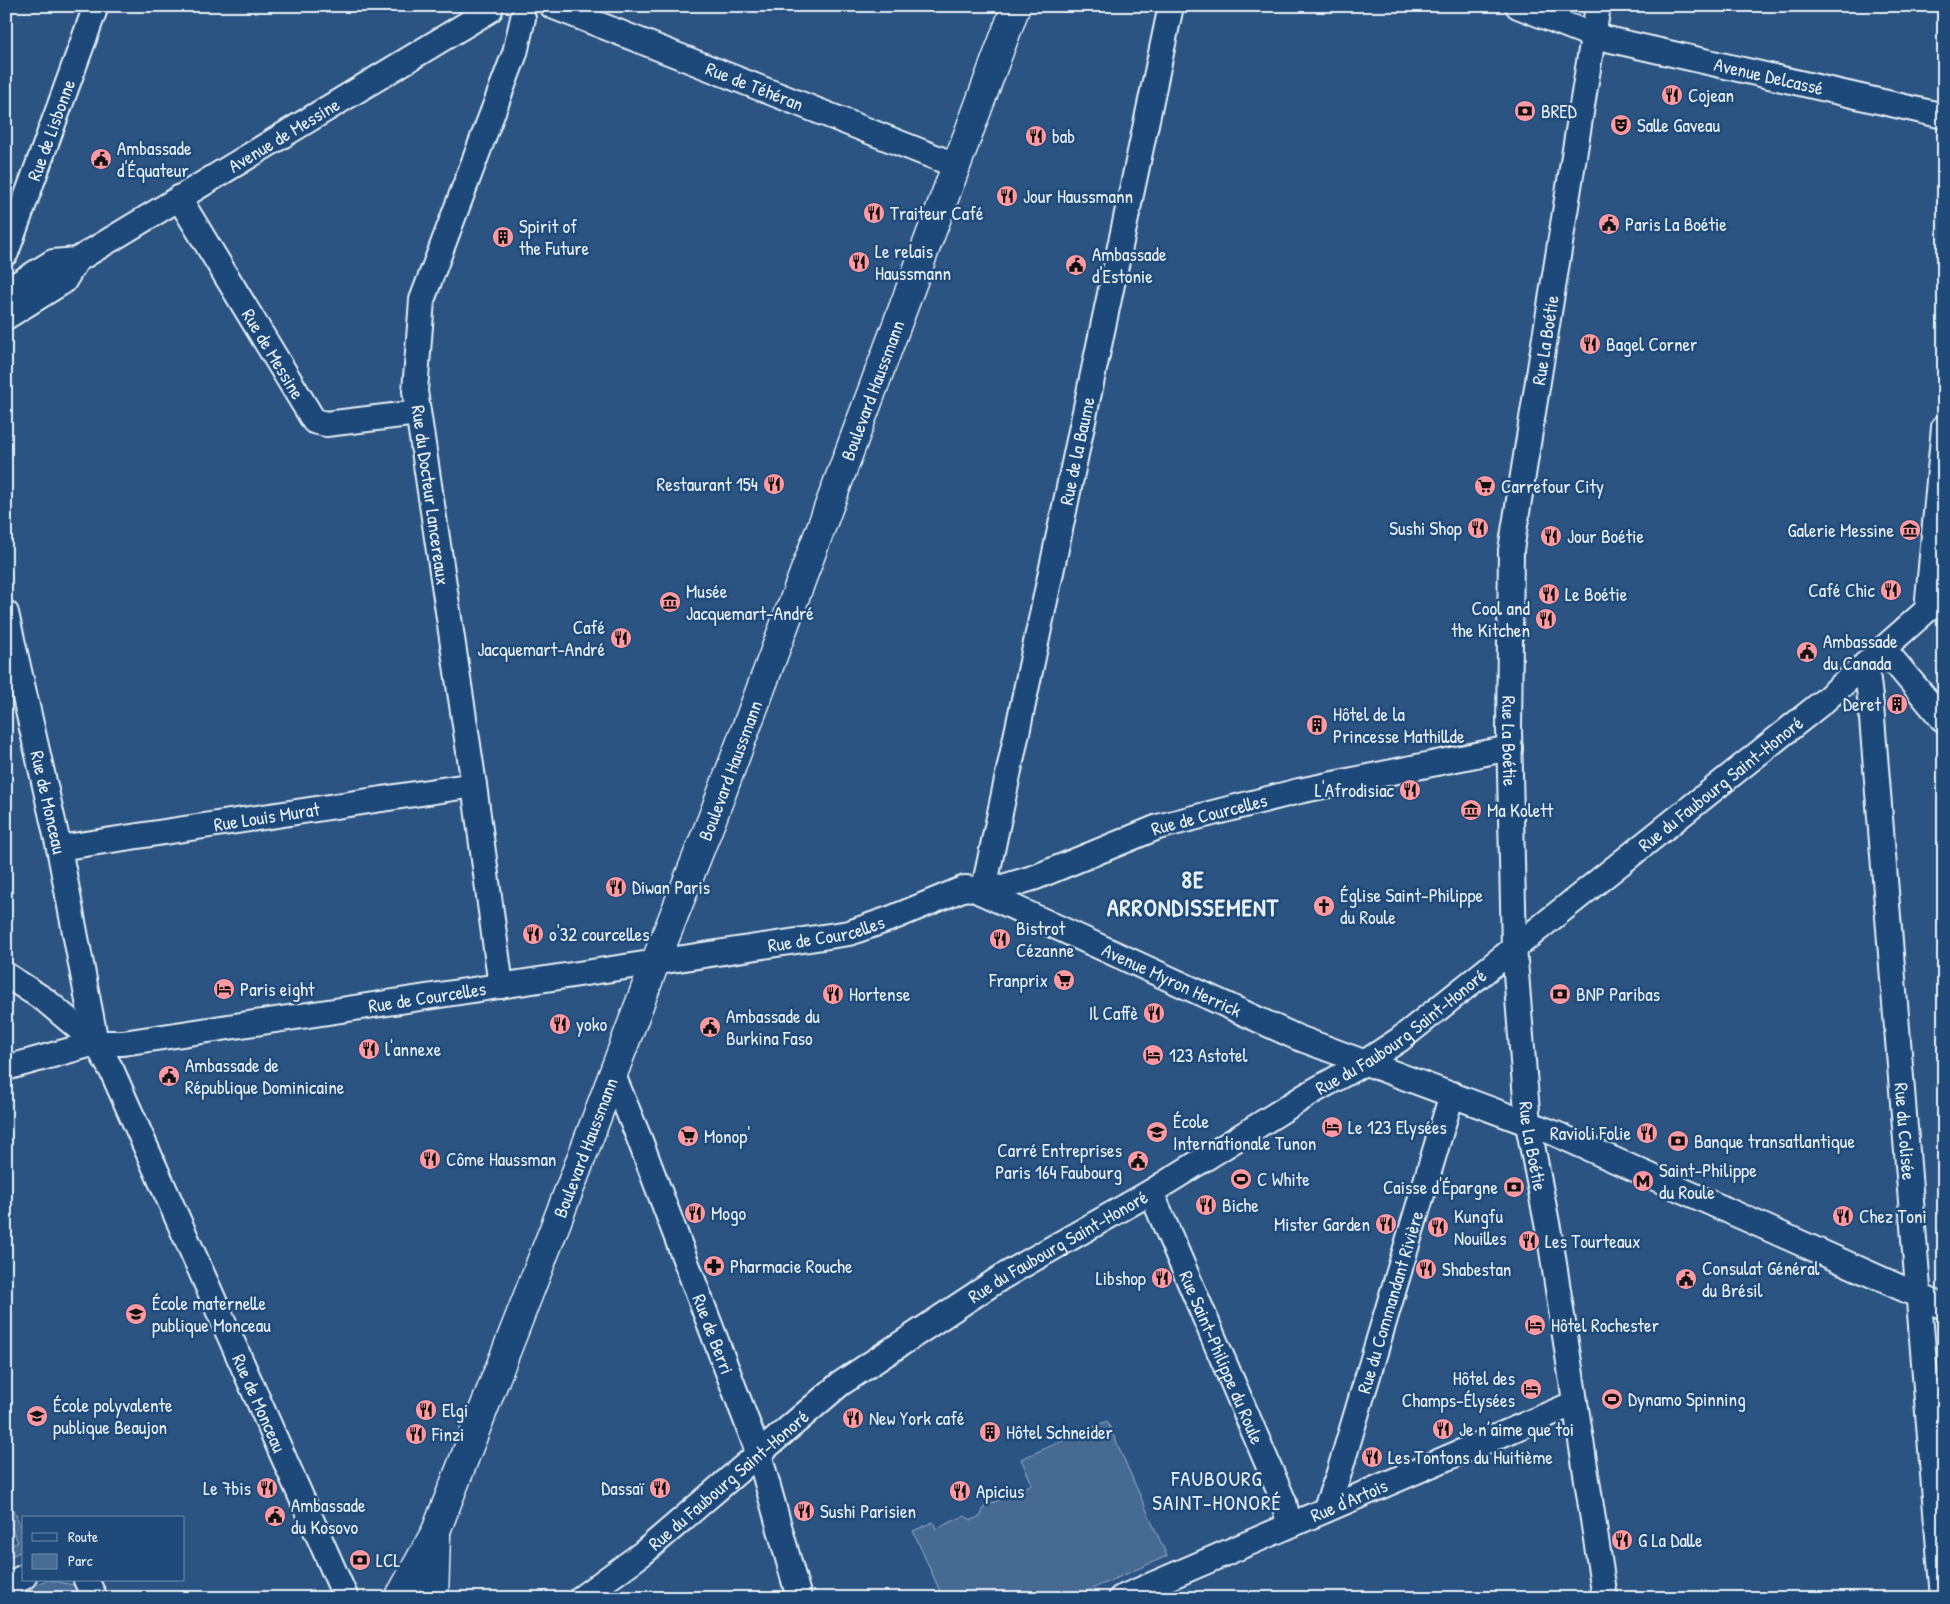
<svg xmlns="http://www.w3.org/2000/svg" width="1950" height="1604" viewBox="0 0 1950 1604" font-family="'Patrick Hand',sans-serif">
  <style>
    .green { fill: #476b93; stroke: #98aec6 }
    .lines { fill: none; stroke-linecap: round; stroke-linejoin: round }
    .minor-casing { stroke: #e8f1f8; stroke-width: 28 }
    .major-casing { stroke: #e8f1f8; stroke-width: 31 }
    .minor { stroke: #1f4a7a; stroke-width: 24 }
    .major { stroke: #1f4a7a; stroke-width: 28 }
    .labels { text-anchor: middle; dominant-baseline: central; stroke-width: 5; stroke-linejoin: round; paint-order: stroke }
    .street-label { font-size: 19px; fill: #e8f1f8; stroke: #1f4a7a }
    .poi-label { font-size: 19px; fill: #e8f1f8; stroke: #1f4a7a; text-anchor: start }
    .quarter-label { font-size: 21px; letter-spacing: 1px; fill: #e8f1f8; stroke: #1f4a7a }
    .district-label { font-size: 24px; font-weight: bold; letter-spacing: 1px; fill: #e8f1f8; stroke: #1f4a7a }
  </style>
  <rect width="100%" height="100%" fill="#2b5482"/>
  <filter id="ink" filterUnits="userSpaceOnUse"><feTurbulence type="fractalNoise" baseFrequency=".02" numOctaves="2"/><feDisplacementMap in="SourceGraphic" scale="10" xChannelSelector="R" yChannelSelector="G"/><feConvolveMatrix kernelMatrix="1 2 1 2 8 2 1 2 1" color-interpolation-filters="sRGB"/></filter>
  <g filter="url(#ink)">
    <path class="green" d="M1107,1421L1167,1556L1071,1598H943L913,1531L933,1522L936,1529L964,1516L972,1520L981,1516L984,1507L1032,1484L1021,1459Z
      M7,1497L24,1532V1550L7,1558L6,1548L18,1542L11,1527L6,1529Z
      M49,1580L74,1585L81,1598H10L44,1581Z"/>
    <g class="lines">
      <g class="minor-casing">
        <g id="minor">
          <path id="s1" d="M552,6L955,165"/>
          <path id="s2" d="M1518,6L1594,36L1944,116"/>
          <path id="s3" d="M1598,6L1511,550L1509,730L1514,948L1528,1124L1551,1244L1605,1598"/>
          <path id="s4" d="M179,198L314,421L326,424L418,413"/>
          <path id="s5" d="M6,253L96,6"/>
          <path id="s6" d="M6,291L53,262L77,260L490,10"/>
          <path d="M6,317L64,281L77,260"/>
          <path d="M1927,610L1944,427"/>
          <path id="s7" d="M6,613L59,848L96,1043L112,1071L346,1598"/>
          <path d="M1884,649L1944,721"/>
          <path id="s8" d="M1866,664L1871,706L1943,1598"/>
          <path id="s9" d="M59,848L474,785"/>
          <path id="s10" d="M983,893L1171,6"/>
          <path id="s11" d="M983,893L1036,877L1158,827L1299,791L1510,748"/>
          <path d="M6,975L45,1000L96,1043"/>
          <path d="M501,986L474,785L415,391L422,300L515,53L523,18"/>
          <path id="s12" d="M6,1068L96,1043H123L849,933L892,918L965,888L974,889L1296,1037L1554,1133L1944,1307"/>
          <path id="s13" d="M613,1075L639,1138L759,1454L799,1598"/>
          <path id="s14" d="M1151,1192L1284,1502L1289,1525"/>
          <path id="s15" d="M1325,1510L1338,1476L1452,1094"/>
          <path d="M86,1580L95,1598"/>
          <path d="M6,1586L24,1577"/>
          <path id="s16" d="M581,1598L643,1553L840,1384L1002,1277L1151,1192L1312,1092L1364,1063L1399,1040L1824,701L1944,595"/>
          <path id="s17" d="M1121,1598L1575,1403"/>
        </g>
      </g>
      <g class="major-casing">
        <g id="major">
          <path id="s18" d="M399,1598L436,1531L573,1180L655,963L712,819L1016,6"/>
          <path d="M434,1598L436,1535"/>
        </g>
      </g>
      <use href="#minor" class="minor"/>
      <use href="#major" class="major"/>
    </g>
  </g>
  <defs>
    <g id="restaurant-disc" transform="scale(1.125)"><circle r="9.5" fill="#ff9aa2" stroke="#1f4a7a"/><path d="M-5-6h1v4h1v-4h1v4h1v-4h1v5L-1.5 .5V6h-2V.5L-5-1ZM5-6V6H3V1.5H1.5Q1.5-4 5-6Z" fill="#111"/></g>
    <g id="bank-disc" transform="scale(1.125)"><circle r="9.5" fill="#ff9aa2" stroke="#1f4a7a"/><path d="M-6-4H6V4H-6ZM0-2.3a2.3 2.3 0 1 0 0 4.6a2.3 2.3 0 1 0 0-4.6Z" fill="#111"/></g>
    <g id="theatre-disc" transform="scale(1.125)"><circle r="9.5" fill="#ff9aa2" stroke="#1f4a7a"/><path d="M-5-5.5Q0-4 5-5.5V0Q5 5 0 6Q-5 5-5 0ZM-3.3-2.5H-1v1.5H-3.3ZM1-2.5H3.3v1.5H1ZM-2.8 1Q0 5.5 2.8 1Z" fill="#111"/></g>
    <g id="civic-disc" transform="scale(1.125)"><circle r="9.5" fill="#ff9aa2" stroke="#1f4a7a"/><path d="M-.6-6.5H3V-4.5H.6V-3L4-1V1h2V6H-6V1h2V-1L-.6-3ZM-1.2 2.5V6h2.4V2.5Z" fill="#111"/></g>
    <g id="building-disc" transform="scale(1.125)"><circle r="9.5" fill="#ff9aa2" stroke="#1f4a7a"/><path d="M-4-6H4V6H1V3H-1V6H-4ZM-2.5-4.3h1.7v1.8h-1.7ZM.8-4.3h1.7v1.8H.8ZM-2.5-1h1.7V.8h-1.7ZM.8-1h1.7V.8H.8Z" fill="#111"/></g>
    <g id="supermarket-disc" transform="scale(1.125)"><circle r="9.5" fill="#ff9aa2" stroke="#1f4a7a"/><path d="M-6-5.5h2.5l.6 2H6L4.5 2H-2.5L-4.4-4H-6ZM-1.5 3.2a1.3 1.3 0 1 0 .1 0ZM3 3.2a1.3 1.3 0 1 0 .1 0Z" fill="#111"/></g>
    <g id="museum-disc" transform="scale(1.125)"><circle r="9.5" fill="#ff9aa2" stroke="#1f4a7a"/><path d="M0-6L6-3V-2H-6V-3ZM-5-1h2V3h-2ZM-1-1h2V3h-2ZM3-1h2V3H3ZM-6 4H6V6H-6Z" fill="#111"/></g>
    <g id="church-disc" transform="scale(1.125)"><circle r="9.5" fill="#ff9aa2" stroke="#1f4a7a"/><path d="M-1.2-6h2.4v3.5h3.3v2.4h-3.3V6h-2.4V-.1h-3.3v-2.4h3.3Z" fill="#111"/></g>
    <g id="hotel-disc" transform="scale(1.125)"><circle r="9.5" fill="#ff9aa2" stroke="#1f4a7a"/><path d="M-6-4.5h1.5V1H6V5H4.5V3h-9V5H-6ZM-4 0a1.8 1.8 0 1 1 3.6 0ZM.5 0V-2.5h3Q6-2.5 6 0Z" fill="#111"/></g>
    <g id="university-disc" transform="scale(1.125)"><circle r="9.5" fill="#ff9aa2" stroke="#1f4a7a"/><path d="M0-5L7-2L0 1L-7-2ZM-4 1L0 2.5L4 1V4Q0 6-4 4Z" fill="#111"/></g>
    <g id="stadium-disc" transform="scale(1.125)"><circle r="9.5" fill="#ff9aa2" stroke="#1f4a7a"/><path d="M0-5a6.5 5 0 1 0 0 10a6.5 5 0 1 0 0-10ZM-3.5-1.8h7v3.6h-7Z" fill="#111"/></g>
    <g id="metro-disc" transform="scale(1.125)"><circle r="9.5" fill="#ff9aa2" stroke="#1f4a7a"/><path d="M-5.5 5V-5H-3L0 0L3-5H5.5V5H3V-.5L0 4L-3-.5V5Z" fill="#111"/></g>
    <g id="pharmacy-disc" transform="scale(1.125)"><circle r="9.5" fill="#ff9aa2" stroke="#1f4a7a"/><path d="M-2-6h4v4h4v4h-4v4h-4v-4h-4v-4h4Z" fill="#111"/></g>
    <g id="school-disc" transform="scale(1.125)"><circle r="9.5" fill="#ff9aa2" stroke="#1f4a7a"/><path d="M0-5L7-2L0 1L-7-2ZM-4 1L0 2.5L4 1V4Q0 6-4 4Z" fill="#111"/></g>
  </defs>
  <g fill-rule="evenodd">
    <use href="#restaurant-disc" x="1672" y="95"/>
    <use href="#bank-disc" x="1525" y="111"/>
    <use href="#theatre-disc" x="1621" y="125"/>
    <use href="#restaurant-disc" x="1036" y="136"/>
    <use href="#civic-disc" x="101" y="159"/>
    <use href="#restaurant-disc" x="1007" y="196"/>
    <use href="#restaurant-disc" x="874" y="213"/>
    <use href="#civic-disc" x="1609" y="224"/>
    <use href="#building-disc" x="503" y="237"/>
    <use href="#restaurant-disc" x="859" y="262"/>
    <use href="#civic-disc" x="1076" y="265"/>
    <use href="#restaurant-disc" x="1590" y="344"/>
    <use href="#restaurant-disc" x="774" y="484"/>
    <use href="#supermarket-disc" x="1485" y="486"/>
    <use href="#restaurant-disc" x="1478" y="528"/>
    <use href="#museum-disc" x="1910" y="530"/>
    <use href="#restaurant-disc" x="1551" y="536"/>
    <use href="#restaurant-disc" x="1891" y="590"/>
    <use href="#restaurant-disc" x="1549" y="594"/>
    <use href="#museum-disc" x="670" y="602"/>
    <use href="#restaurant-disc" x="1546" y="619"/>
    <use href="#restaurant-disc" x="621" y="638"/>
    <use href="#civic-disc" x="1807" y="652"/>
    <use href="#building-disc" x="1897" y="704"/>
    <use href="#building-disc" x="1317" y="725"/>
    <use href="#restaurant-disc" x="1410" y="790"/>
    <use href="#museum-disc" x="1471" y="810"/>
    <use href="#restaurant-disc" x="616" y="887"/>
    <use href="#church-disc" x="1324" y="906"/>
    <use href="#restaurant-disc" x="533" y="934"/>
    <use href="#restaurant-disc" x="1000" y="939"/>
    <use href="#supermarket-disc" x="1064" y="980"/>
    <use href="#hotel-disc" x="224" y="989"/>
    <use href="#restaurant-disc" x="833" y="994"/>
    <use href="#bank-disc" x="1560" y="994"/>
    <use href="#restaurant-disc" x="1154" y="1013"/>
    <use href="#restaurant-disc" x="560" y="1024"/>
    <use href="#civic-disc" x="710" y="1027"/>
    <use href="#restaurant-disc" x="369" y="1049"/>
    <use href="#hotel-disc" x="1153" y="1055"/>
    <use href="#civic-disc" x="169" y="1076"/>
    <use href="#hotel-disc" x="1332" y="1127"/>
    <use href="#university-disc" x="1157" y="1132"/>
    <use href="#restaurant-disc" x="1647" y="1133"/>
    <use href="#supermarket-disc" x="688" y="1136"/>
    <use href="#bank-disc" x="1678" y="1141"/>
    <use href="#restaurant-disc" x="430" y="1159"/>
    <use href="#civic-disc" x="1138" y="1161"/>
    <use href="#stadium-disc" x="1241" y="1179"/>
    <use href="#metro-disc" x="1643" y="1181"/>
    <use href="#bank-disc" x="1514" y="1187"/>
    <use href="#restaurant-disc" x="1206" y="1205"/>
    <use href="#restaurant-disc" x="695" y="1213"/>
    <use href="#restaurant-disc" x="1843" y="1216"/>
    <use href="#restaurant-disc" x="1386" y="1224"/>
    <use href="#restaurant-disc" x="1438" y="1227"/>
    <use href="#restaurant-disc" x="1529" y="1241"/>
    <use href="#pharmacy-disc" x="714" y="1266"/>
    <use href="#restaurant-disc" x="1426" y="1269"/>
    <use href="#restaurant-disc" x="1162" y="1278"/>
    <use href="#civic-disc" x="1686" y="1279"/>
    <use href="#school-disc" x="136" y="1314"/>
    <use href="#hotel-disc" x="1535" y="1325"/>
    <use href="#hotel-disc" x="1531" y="1389"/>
    <use href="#stadium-disc" x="1612" y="1399"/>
    <use href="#restaurant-disc" x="426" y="1410"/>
    <use href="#school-disc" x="37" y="1416"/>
    <use href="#restaurant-disc" x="853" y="1418"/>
    <use href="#restaurant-disc" x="1443" y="1429"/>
    <use href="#building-disc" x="990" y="1432"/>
    <use href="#restaurant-disc" x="416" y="1434"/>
    <use href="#restaurant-disc" x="1372" y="1457"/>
    <use href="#restaurant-disc" x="267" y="1488"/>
    <use href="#restaurant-disc" x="660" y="1488"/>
    <use href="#restaurant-disc" x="960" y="1491"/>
    <use href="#restaurant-disc" x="804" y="1511"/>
    <use href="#civic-disc" x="275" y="1516"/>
    <use href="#restaurant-disc" x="1622" y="1540"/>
    <use href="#bank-disc" x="360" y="1560"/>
  </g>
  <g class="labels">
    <g class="street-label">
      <text stroke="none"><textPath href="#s2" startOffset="261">Avenue Delcassé</textPath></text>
      <text stroke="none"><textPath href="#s1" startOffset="218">Rue de Téhéran</textPath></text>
      <text stroke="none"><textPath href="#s5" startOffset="131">Rue de Lisbonne</textPath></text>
      <text stroke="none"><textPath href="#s6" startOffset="321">Avenue de Messine</textPath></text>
      <text transform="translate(1545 340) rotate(-81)">Rue La Boétie</text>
      <text stroke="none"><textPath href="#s4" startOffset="182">Rue de Messine</textPath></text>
      <text stroke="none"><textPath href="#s18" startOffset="1298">Boulevard Haussmann</textPath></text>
      <text stroke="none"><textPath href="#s10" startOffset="452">Rue de la Baume</textPath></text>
      <text transform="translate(431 495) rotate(82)">Rue du Docteur Lancereaux</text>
      <text stroke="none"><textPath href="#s3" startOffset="742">Rue La Boétie</textPath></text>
      <text stroke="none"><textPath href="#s18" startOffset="892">Boulevard Haussmann</textPath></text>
      <text stroke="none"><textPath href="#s16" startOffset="1404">Rue du Faubourg Saint-Honoré</textPath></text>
      <text stroke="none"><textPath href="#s7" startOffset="194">Rue de Monceau</textPath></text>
      <text stroke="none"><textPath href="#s11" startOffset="240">Rue de Courcelles</textPath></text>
      <text stroke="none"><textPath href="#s9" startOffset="210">Rue Louis Murat</textPath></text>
      <text stroke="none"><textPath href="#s12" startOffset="832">Rue de Courcelles</textPath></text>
      <text stroke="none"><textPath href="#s12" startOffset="1206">Avenue Myron Herrick</textPath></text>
      <text stroke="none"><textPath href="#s12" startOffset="428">Rue de Courcelles</textPath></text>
      <text stroke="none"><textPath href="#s16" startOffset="999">Rue du Faubourg Saint-Honoré</textPath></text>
      <text stroke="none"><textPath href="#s8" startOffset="469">Rue du Colisée</textPath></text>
      <text stroke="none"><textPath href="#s3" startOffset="1148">Rue La Boétie</textPath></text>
      <text stroke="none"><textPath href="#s18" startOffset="488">Boulevard Haussmann</textPath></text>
      <text stroke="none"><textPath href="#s16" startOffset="594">Rue du Faubourg Saint-Honoré</textPath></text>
      <text stroke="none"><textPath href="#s15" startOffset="218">Rue du Commandant Rivière</textPath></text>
      <text stroke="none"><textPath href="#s13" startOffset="278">Rue de Berri</textPath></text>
      <text stroke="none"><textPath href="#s14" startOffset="180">Rue Saint-Philippe du Roule</textPath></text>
      <text stroke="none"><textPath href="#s7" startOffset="835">Rue de Monceau</textPath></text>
      <text stroke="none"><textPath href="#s16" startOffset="189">Rue du Faubourg Saint-Honoré</textPath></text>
      <text stroke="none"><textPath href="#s17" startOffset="248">Rue d'Artois</textPath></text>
    </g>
    <g class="poi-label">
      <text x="1688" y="95">Cojean</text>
      <text x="1541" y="111">BRED</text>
      <text x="1637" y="125">Salle Gaveau</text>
      <text x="1052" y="136">bab</text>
      <text x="117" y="148">Ambassade<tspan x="117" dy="22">d'Équateur</tspan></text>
      <text x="1023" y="196">Jour Haussmann</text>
      <text x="890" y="213">Traiteur Café</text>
      <text x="1625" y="224">Paris La Boétie</text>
      <text x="519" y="226">Spirit of<tspan x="519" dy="22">the Future</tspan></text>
      <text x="875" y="251">Le relais<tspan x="875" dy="22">Haussmann</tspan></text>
      <text x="1092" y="254">Ambassade<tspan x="1092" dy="22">d'Estonie</tspan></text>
      <text x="1606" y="344">Bagel Corner</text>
      <text x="758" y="484" text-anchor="end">Restaurant 154</text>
      <text x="1501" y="486">Carrefour City</text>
      <text x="1462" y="528" text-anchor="end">Sushi Shop</text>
      <text x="1894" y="530" text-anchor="end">Galerie Messine</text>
      <text x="1567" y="536">Jour Boétie</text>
      <text x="1875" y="590" text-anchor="end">Café Chic</text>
      <text x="686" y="591">Musée<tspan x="686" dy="22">Jacquemart-André</tspan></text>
      <text x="1565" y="594">Le Boétie</text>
      <text x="1530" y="608" text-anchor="end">Cool and<tspan x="1530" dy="22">the Kitchen</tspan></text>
      <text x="605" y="627" text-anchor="end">Café<tspan x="605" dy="22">Jacquemart-André</tspan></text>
      <text x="1823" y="641">Ambassade<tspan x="1823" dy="22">du Canada</tspan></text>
      <text x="1881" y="704" text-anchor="end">Deret</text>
      <text x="1333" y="714">Hôtel de la<tspan x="1333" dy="22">Princesse Mathillde</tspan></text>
      <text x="1394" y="790" text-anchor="end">L'Afrodisiac</text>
      <text x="1487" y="810">Ma Kolett</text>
      <text x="632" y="887">Diwan Paris</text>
      <text x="1340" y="895">Église Saint-Philippe<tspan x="1340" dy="22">du Roule</tspan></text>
      <text x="1016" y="928">Bistrot<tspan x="1016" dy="22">Cézanne</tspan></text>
      <text x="549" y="934">o'32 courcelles</text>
      <text x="1048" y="980" text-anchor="end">Franprix</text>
      <text x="240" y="989">Paris eight</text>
      <text x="849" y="994">Hortense</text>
      <text x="1576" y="994">BNP Paribas</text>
      <text x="1138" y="1013" text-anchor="end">Il Caffè</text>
      <text x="726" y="1016">Ambassade du<tspan x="726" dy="22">Burkina Faso</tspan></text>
      <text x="576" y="1024">yoko</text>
      <text x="385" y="1049">l'annexe</text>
      <text x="1169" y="1055">123 Astotel</text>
      <text x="185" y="1065">Ambassade de<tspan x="185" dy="22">République Dominicaine</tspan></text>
      <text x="1173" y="1121">École<tspan x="1173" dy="22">Internationale Tunon</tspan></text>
      <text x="1348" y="1127">Le 123 Elysées</text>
      <text x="1631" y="1133" text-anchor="end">Ravioli Folie</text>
      <text x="704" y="1136">Monop'</text>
      <text x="1694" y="1141">Banque transatlantique</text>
      <text x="1122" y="1150" text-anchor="end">Carré Entreprises<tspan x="1122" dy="22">Paris 164 Faubourg</tspan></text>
      <text x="446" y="1159">Côme Haussman</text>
      <text x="1659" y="1170">Saint-Philippe<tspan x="1659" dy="22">du Roule</tspan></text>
      <text x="1257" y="1179">C White</text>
      <text x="1498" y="1187" text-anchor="end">Caisse d'Épargne</text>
      <text x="1222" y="1205">Biche</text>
      <text x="711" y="1213">Mogo</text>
      <text x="1454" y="1216">Kungfu<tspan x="1454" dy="22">Nouilles</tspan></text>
      <text x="1859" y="1216">Chez Toni</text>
      <text x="1370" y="1224" text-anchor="end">Mister Garden</text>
      <text x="1545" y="1241">Les Tourteaux</text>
      <text x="730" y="1266">Pharmacie Rouche</text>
      <text x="1702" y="1268">Consulat Général<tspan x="1702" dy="22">du Brésil</tspan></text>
      <text x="1442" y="1269">Shabestan</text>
      <text x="1146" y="1278" text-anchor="end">Libshop</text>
      <text x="152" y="1303">École maternelle<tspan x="152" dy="22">publique Monceau</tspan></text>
      <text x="1551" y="1325">Hôtel Rochester</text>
      <text x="1515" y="1378" text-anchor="end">Hôtel des<tspan x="1515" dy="22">Champs-Élysées</tspan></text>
      <text x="1628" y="1399">Dynamo Spinning</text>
      <text x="53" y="1405">École polyvalente<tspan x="53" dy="22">publique Beaujon</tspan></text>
      <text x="442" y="1410">Elgi</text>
      <text x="869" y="1418">New York café</text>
      <text x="1459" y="1429">Je n’aime que toi</text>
      <text x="1006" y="1432">Hôtel Schneider</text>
      <text x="432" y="1434">Finzi</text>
      <text x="1388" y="1457">Les Tontons du Huitième</text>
      <text x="251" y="1488" text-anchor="end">Le 7bis</text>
      <text x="644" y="1488" text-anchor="end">Dassaï</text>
      <text x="976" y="1491">Apicius</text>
      <text x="291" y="1505">Ambassade<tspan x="291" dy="22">du Kosovo</tspan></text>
      <text x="820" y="1511">Sushi Parisien</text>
      <text x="1638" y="1540">G La Dalle</text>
      <text x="376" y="1560">LCL</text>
    </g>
    <g class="quarter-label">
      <text x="1217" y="1478">FAUBOURG<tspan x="1217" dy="24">SAINT-HONORÉ</tspan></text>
    </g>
    <g class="district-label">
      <text x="1193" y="879">8E<tspan x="1193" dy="28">ARRONDISSEMENT</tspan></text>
    </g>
  </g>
  <rect width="1950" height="1604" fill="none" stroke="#1f4a7a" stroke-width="25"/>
  <rect x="12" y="12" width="1925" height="1579" fill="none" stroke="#e8f1f8" stroke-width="2" filter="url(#ink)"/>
  <rect x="22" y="1516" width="162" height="65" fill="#1f4a7a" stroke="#6f8dac"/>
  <rect x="32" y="1533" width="25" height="8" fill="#1f4a7a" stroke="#6f8dac"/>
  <text x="68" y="1542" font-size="15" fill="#e8f1f8">Route</text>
  <rect x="32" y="1554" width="25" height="15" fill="#476b93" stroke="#6f8dac"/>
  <text x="68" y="1566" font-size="15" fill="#e8f1f8">Parc</text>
</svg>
